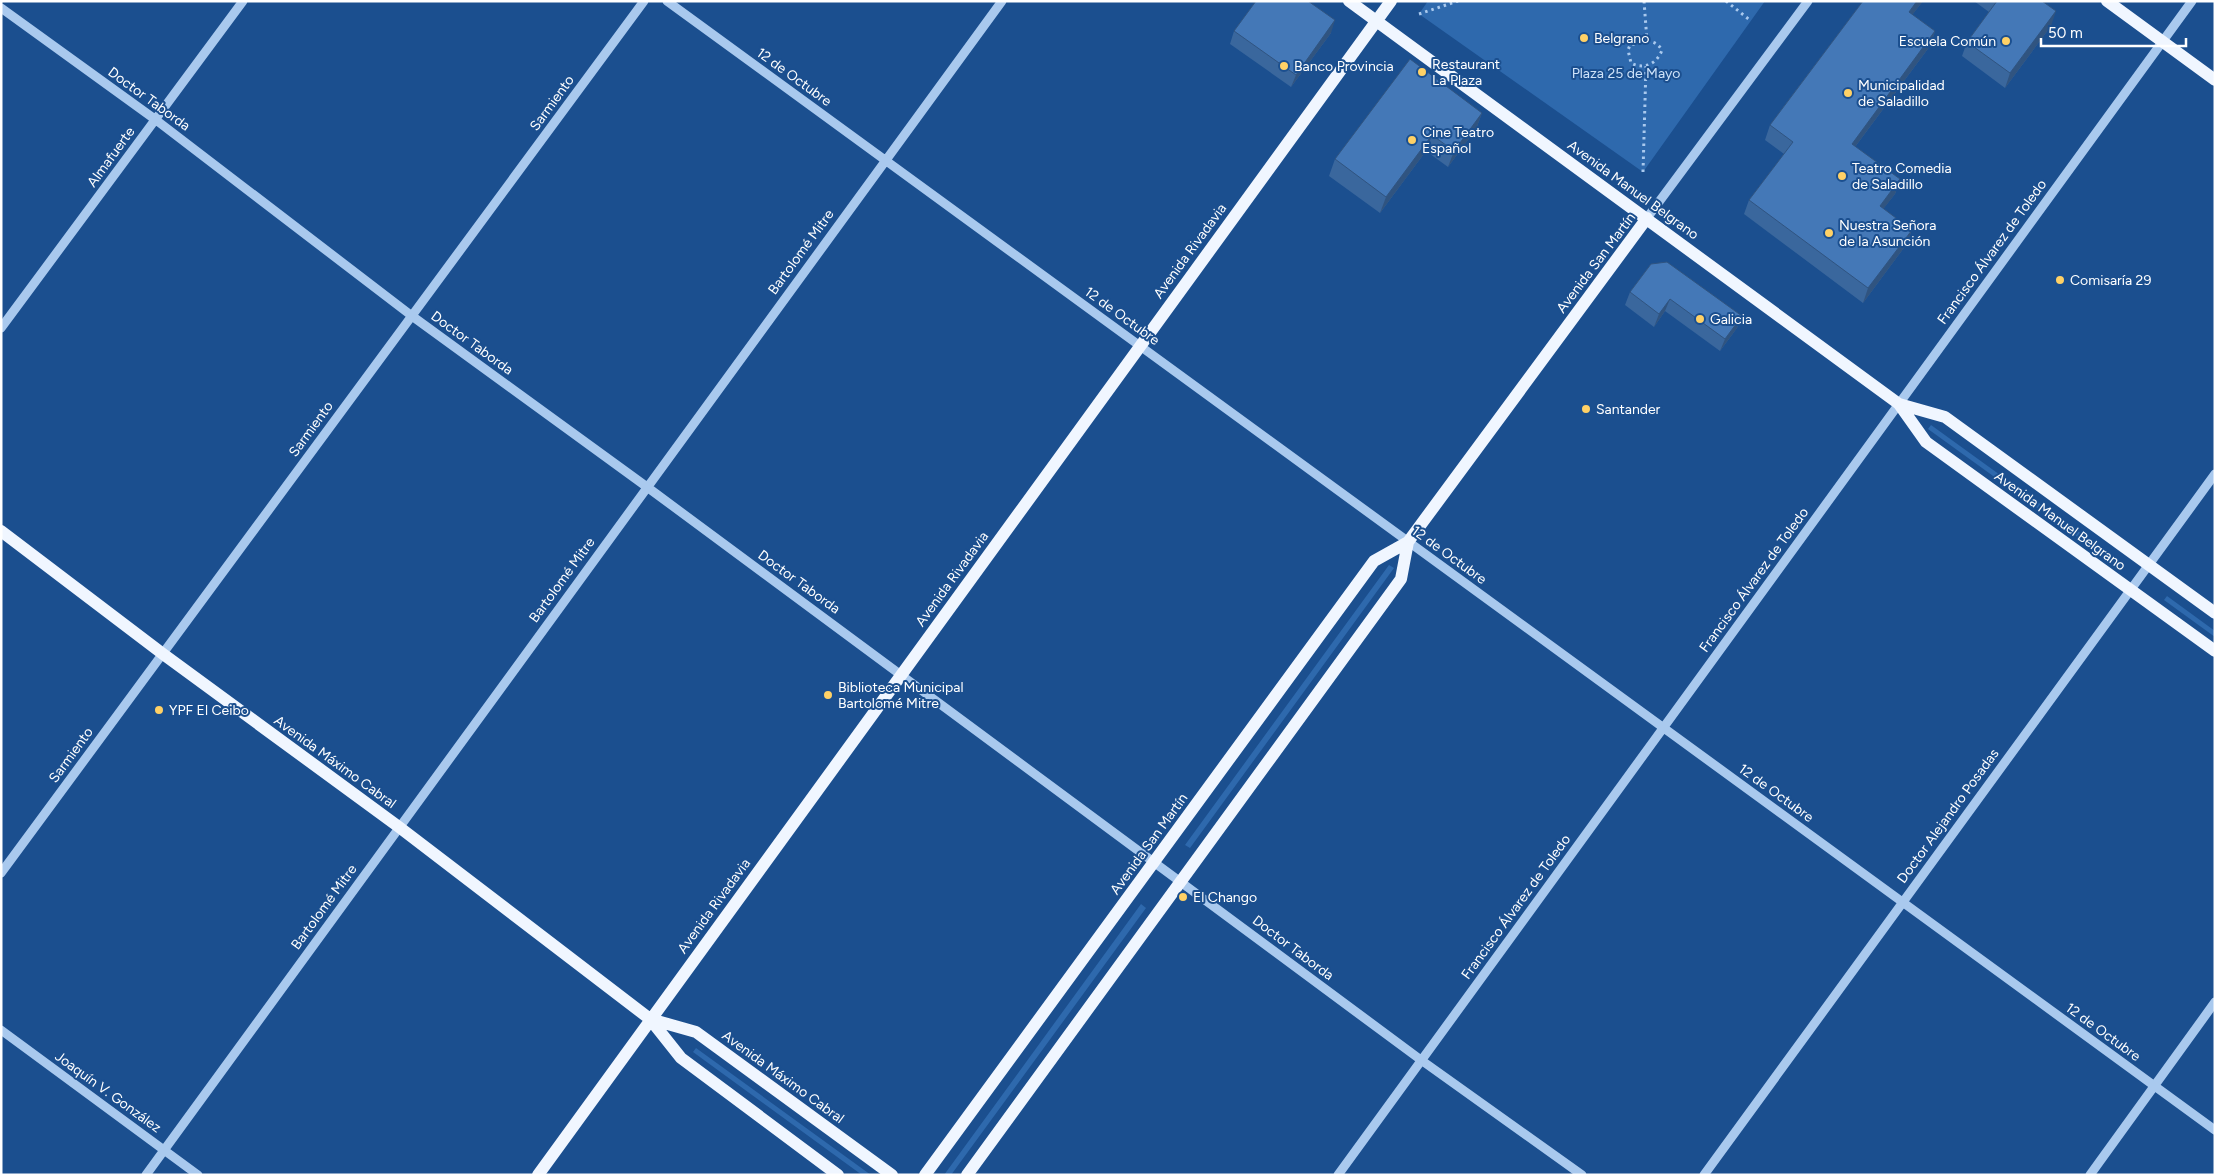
<svg xmlns="http://www.w3.org/2000/svg" width="2216" height="1176" viewBox="0 0 2216 1176" font-family="Figtree,sans-serif">
  <style>
    .green { fill: #2e69ad }
    .lines { fill: none; stroke-linecap: round; stroke-linejoin: round }
    .path { stroke: #a9c9ee; stroke-width: 3; stroke-dasharray: 2.5 4; stroke-linecap: butt }
    .minor { stroke: #a9c9ee; stroke-width: 9 }
    .major { stroke: #f0f6ff; stroke-width: 12 }
    .wall { fill: #3a679d }
    .shaded-wall { fill: #305480 }
    .building { fill: #4478b7; stroke: #305480 }
    .poi-dot { fill: #ffd166; stroke: #1b4f8f; stroke-width: 2 }
    .labels { text-anchor: middle; dominant-baseline: central; stroke-width: 4; stroke-linejoin: round; paint-order: stroke }
    .poi-label { font-size: 14px; fill: #fff; stroke: #1b4f8f; text-anchor: start }
    .park-label { font-size: 14px; fill: #cfe3fa; stroke: #1b4f8f }
    .street-label { font-size: 14px; fill: #fff; stroke: #1b4f8f }
  </style>
  <rect width="100%" height="100%" fill="#1b4f8f"/>
  <path class="green" d="M1428,1H1765L1643,172L1419,14Z
    M1931,425L2122,563L2119,567L1928,429Z
    M1389,565L1394,568L1190,848L1185,845Z
    M2167,596L2215,631V637L2164,600Z
    M1141,904L1146,908L951,1175H944Z
    M696,1048L871,1175H862L693,1052Z"/>
  <g class="lines">
    <path class="path" d="M1644,1L1647,41
      M1726,1L1751,21
      M1419,14L1458,1
      M1647,41C1655,42 1658,44 1662,50C1657,64 1644,70 1631,63L1628,50L1630,45Z
      M1643,172L1646,66"/>
    <path class="minor" d="M667,1L2215,1130
      M1,8L156,120L412,316L647,487L1421,1060L1582,1175
      M1647,218L1808,1
      M1,328L243,1
      M1,873L644,1
      M1,1030L198,1175
      M146,1175L1002,1
      M1338,1175L2192,1
      M1704,1175L2215,474
      M2090,1175L2215,1002"/>
    <path class="major" d="M1349,1L1899,404L1945,417L2215,613
      M2107,1L2215,80
      M1899,404L1926,442L2215,651
      M1,531L163,654L399,827L650,1019L681,1058L838,1175
      M650,1019L696,1032L892,1175
      M538,1175L1391,1
      M925,1175L1374,561L1408,542L1647,218
      M967,1175L1401,579L1408,542"/>
  </g>
  <path class="wall" d="M1863,1H1923L1912,15L1935,31L1930,46L1855,147L1900,179L1895,194L1883,209L1912,230L1906,245L1863,303L1744,214L1749,200L1784,154L1765,140L1770,125Z
    M1974,1H2042L2051,26L2005,88L1962,56L1967,42L1989,12Z
    M1234,31L1331,33L1291,87L1230,44Z
    M1482,113L1476,129L1448,167L1426,151L1380,213L1329,176L1335,159Z
    M1651,264L1742,316L1737,328L1720,351L1665,311L1654,327L1625,305L1630,292Z"/>
  <path class="shaded-wall" d="M1917,1H1923L1903,27L1909,12Z
    M2056,11L2051,26L2005,88L2010,73Z
    M1335,20L1331,33L1291,87L1296,75Z
    M1935,31L1930,46L1846,159L1852,144Z
    M1482,113L1476,129L1448,167L1454,151Z
    M1432,135L1426,151L1380,213L1386,197Z
    M1900,179L1895,194L1874,221L1880,206Z
    M1912,230L1906,245L1863,303L1868,288Z
    M1670,299L1665,311L1654,327L1659,314Z
    M1742,316L1737,328L1720,351L1725,339Z"/>
  <path class="building" d="M1256,1H1308L1335,20L1296,75L1234,31Z
    M1863,1H1917L1909,12L1935,31L1852,144L1900,179L1880,206L1912,230L1868,288L1749,200L1793,142L1770,125Z
    M1997,1H2042L2056,11L2010,73L1967,42Z
    M1410,59L1482,113L1454,151L1432,135L1386,197L1335,159Z
    M1667,262L1742,316L1725,339L1670,299L1659,314L1630,292L1651,264Z"/>
  <g class="poi-dot">
    <circle cx="1584" cy="38" r="5"/>
    <circle cx="2006" cy="41" r="5"/>
    <circle cx="1284" cy="66" r="5"/>
    <circle cx="1422" cy="72" r="5"/>
    <circle cx="1848" cy="93" r="5"/>
    <circle cx="1412" cy="140" r="5"/>
    <circle cx="1842" cy="176" r="5"/>
    <circle cx="1829" cy="233" r="5"/>
    <circle cx="2060" cy="280" r="5"/>
    <circle cx="1700" cy="319" r="5"/>
    <circle cx="1586" cy="409" r="5"/>
    <circle cx="828" cy="695" r="5"/>
    <circle cx="159" cy="710" r="5"/>
    <circle cx="1183" cy="897" r="5"/>
  </g>
  <g class="labels">
    <g class="poi-label">
      <text x="1594" y="38">Belgrano</text>
      <text x="1996" y="41" text-anchor="end">Escuela Común</text>
      <text x="1432" y="64">Restaurant<tspan x="1432" dy="16">La Plaza</tspan></text>
      <text x="1294" y="66">Banco Provincia</text>
      <text x="1858" y="85">Municipalidad<tspan x="1858" dy="16">de Saladillo</tspan></text>
      <text x="1422" y="132">Cine Teatro<tspan x="1422" dy="16">Español</tspan></text>
      <text x="1852" y="168">Teatro Comedia<tspan x="1852" dy="16">de Saladillo</tspan></text>
      <text x="1839" y="225">Nuestra Señora<tspan x="1839" dy="16">de la Asunción</tspan></text>
      <text x="2070" y="280">Comisaría 29</text>
      <text x="1710" y="319">Galicia</text>
      <text x="1596" y="409">Santander</text>
      <text x="838" y="687">Biblioteca Municipal<tspan x="838" dy="16">Bartolomé Mitre</tspan></text>
      <text x="169" y="710">YPF El Ceibo</text>
      <text x="1193" y="897">El Chango</text>
    </g>
    <g class="park-label">
      <text x="1626" y="73">Plaza 25 de Mayo</text>
    </g>
    <g class="street-label">
      <text transform="translate(794 77) rotate(36)">12 de Octubre</text>
      <text transform="translate(149 99) rotate(36)">Doctor Taborda</text>
      <text transform="translate(552 103) rotate(-54)">Sarmiento</text>
      <text transform="translate(111 157) rotate(-54)">Almafuerte</text>
      <text transform="translate(1633 190) rotate(36)">Avenida Manuel Belgrano</text>
      <text transform="translate(1190 251) rotate(-54)">Avenida Rivadavia</text>
      <text transform="translate(801 252) rotate(-54)">Bartolomé Mitre</text>
      <text transform="translate(1992 252) rotate(-54)">Francisco Álvarez de Toledo</text>
      <text transform="translate(1596 263) rotate(-53)">Avenida San Martín</text>
      <text transform="translate(1122 316) rotate(36)">12 de Octubre</text>
      <text transform="translate(472 343) rotate(36)">Doctor Taborda</text>
      <text transform="translate(311 429) rotate(-54)">Sarmiento</text>
      <text transform="translate(2060 521) rotate(36)">Avenida Manuel Belgrano</text>
      <text transform="translate(1449 555) rotate(36)">12 de Octubre</text>
      <text transform="translate(952 579) rotate(-54)">Avenida Rivadavia</text>
      <text transform="translate(562 580) rotate(-54)">Bartolomé Mitre</text>
      <text transform="translate(1754 580) rotate(-54)">Francisco Álvarez de Toledo</text>
      <text transform="translate(799 582) rotate(36)">Doctor Taborda</text>
      <text transform="translate(71 755) rotate(-54)">Sarmiento</text>
      <text transform="translate(335 762) rotate(36)">Avenida Máximo Cabral</text>
      <text transform="translate(1776 793) rotate(36)">12 de Octubre</text>
      <text transform="translate(1948 816) rotate(-54)">Doctor Alejandro Posadas</text>
      <text transform="translate(1149 844) rotate(-54)">Avenida San Martín</text>
      <text transform="translate(714 906) rotate(-54)">Avenida Rivadavia</text>
      <text transform="translate(324 907) rotate(-54)">Bartolomé Mitre</text>
      <text transform="translate(1516 907) rotate(-54)">Francisco Álvarez de Toledo</text>
      <text transform="translate(1293 948) rotate(37)">Doctor Taborda</text>
      <text transform="translate(2103 1032) rotate(36)">12 de Octubre</text>
      <text transform="translate(783 1077) rotate(36)">Avenida Máximo Cabral</text>
      <text transform="translate(108 1092) rotate(36)">Joaquín V. González</text>
    </g>
  </g>
  <rect width="2216" height="1176" fill="none" stroke="#ffffff" stroke-width="5"/>
  <path d="M2041 38v8h145v-8" fill="none" stroke="#ffffff" stroke-width="2.5"/>
  <text x="2048" y="38" font-size="15" fill="#ffffff" stroke="#1b4f8f" stroke-width="4" paint-order="stroke">50 m</text>
</svg>
